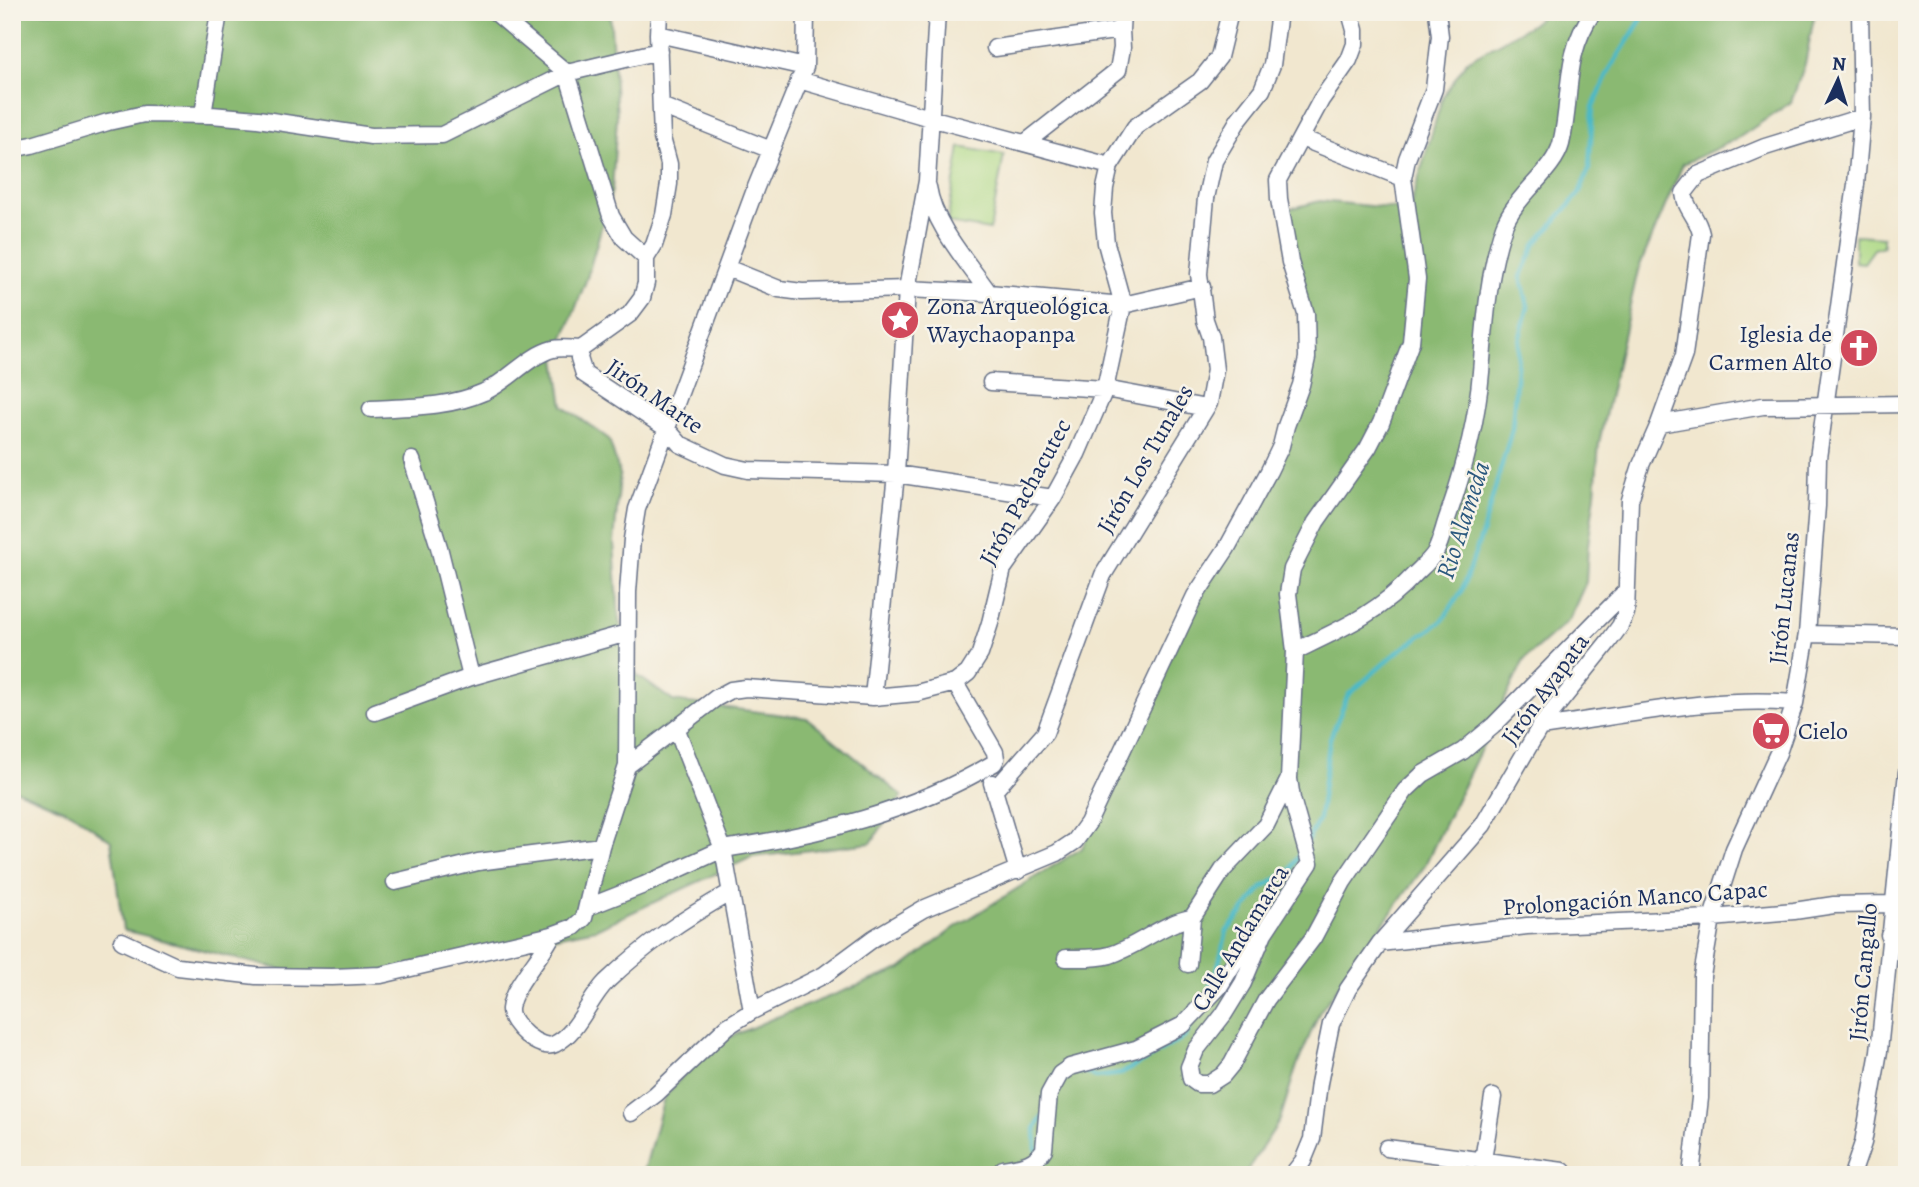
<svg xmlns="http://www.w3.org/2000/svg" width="1919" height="1187" viewBox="0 0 1919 1187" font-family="Alegreya,serif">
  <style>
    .green { fill: #add985; stroke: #648472; stroke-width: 2 }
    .forest { fill: #8ab972; stroke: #527468; stroke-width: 2 }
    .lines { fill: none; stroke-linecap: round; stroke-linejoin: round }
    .stream { stroke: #4cb9c7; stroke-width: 4.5 }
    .minor-casing { stroke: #666f86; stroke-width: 19 }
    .minor { stroke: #fff; stroke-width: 16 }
    .labels { text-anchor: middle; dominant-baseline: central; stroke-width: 5; stroke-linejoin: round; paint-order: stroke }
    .poi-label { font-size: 24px; fill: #1b2f5e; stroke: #f7f3e8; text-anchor: start }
    .street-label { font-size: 24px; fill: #1b2f5e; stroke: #f7f3e8 }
    .water-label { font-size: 26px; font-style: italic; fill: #2a587e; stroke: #f7f3e8 }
  </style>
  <rect width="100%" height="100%" fill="#f7f3e8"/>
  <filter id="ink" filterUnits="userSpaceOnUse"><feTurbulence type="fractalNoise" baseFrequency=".0143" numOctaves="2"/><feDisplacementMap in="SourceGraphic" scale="14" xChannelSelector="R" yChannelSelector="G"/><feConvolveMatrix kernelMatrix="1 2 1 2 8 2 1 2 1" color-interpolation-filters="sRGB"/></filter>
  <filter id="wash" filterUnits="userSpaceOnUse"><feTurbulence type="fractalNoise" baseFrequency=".00686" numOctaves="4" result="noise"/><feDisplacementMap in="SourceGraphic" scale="28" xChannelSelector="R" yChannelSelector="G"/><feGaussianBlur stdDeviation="1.57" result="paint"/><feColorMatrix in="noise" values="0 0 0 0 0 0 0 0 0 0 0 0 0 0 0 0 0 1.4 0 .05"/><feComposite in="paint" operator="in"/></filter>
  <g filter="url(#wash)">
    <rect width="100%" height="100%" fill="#f1e7cf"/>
    <path class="green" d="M960,147L1004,155L990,230L947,223Z
      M1855,235L1883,237V246L1874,249L1864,263L1855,262Z"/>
    <path class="forest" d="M12,12H610L617,117L612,190L587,278L556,359L563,406L609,439L620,475L614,542L619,621L637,675L673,701L807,718L902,796L871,843L752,857L596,929L330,982L123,930L111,841L72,813L12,788Z
      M1546,12H1815L1805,64L1791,102L1737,139L1683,164L1638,270L1599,443L1595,494L1588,545L1586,582L1569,620L1524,660L1424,867L1319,1013L1296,1068L1280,1120L1244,1175H643L664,1098L707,1047L774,1018L901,969L954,928L1082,848L1189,616L1271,478L1309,364L1286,244L1289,209L1320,201L1409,210L1443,96L1467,61L1532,24Z"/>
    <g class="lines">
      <path class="stream" d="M1308,840L1319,819L1330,738L1348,695L1396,653L1442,621L1461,592L1482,534L1512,429L1519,341L1528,306L1521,277L1536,243L1579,194L1589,169L1593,107L1610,69L1646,12
        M1210,986L1216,974L1227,931L1261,889L1291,870L1302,850
        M1078,1072L1083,1071L1096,1077L1121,1074L1186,1036L1189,1028
        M1036,1150L1035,1128L1041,1118
        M1039,1162L1040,1175"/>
    </g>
  </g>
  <g filter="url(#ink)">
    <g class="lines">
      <g class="minor-casing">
        <path id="minor" d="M495,12L567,73L611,216L624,238L646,258
          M659,12L658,34L662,138L669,164V184L664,215L654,245L646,258V283L642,298L630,314L581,349L579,358L584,374L666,428L680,444L725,465L748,470L896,474L1053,498
          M1437,12L1440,36L1434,89L1407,159L1403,178L1417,279L1411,342L1381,423L1368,448L1316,522L1292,569L1288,594L1295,651L1289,779L1292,799L1310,863L1264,933L1243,983L1224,1014L1196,1050L1189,1067L1191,1079L1198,1084H1209L1223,1075L1232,1064L1266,1000L1313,938L1343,882L1405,791L1423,774L1463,751L1493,726L1627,590
          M658,34L805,67
          M995,48L1121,30L1122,12
          M799,80L930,118L1110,166
          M661,106L771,150
          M203,115L219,12
          M1301,138L1403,178
          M1025,143L1118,70L1122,48L1121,30
          M12,149L32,145L108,122L144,114L211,115L258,119L371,136L442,135L567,73L659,51
          M928,187C934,226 967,261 989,293
          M727,268L779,289L802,292L907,289L989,293L1123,305L1202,287
          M991,382L1105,389L1206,408
          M371,409C408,407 448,408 484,392C508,382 527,356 553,349C562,347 572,349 581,349
          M1659,424L1763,406L1907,404
          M412,460L439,547L471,677
          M1807,634L1907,636
          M1295,651C1341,629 1379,613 1414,575C1421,568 1431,560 1436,551C1441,541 1444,527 1448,516C1464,470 1477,421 1481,372C1485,325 1488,272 1504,226C1515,196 1554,171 1561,144C1573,95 1562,57 1593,12
          M873,697L896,474L907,289L927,181L937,12
          M375,712L471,677L627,633
          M1540,727C1625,716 1709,696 1795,703
          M677,730L723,849C817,835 912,812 994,763L996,759L995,752L955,683
          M627,766L716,698L731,690L746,688L873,697L917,693L955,683L968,673L980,654L990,623L1003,569L1053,498L1077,454L1105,389L1123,305L1106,243L1103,213L1105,188L1110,166L1135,127L1200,81L1219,57L1230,12
          M992,783L1018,871
          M994,791L1045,733L1103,575L1209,403L1215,370L1211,337L1205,320L1199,274L1206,198L1214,161L1239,119L1262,90L1272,65L1279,12
          M395,882L478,862L601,846
          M588,907L644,885L723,849L752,1011
          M552,935C542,957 512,986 510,1009C509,1024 540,1052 555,1044C578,1033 589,999 606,982C646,944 683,919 731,892
          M1889,935L1907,936
          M122,941L178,967L256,976L332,977L381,975L552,935L574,927L584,918L601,846L627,766L628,592L632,539L637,509L756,187L805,67L806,12
          M1380,943L1527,926L1712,918L1794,911L1834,905L1892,904
          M1066,958C1081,958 1096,959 1110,955C1139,946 1162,923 1192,918L1223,870L1266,825L1289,779
          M1188,964L1192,918
          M631,1113L656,1094L728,1026L752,1011L824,975L874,938L923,909L1057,853L1075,841L1088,823L1195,596L1227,548L1269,471L1281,446L1286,426L1301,385L1307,358L1306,314L1290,262L1279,199L1278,180L1321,100L1349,60L1355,44V30L1350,12
          M1387,1148L1563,1171
          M1003,1169C1020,1166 1035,1165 1044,1149L1049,1094L1060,1074L1070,1067L1136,1049L1183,1025L1219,987L1242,950L1251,940L1264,933
          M1292,1175L1303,1161L1312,1139L1319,1083L1331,1024L1348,989L1380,943L1483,825L1540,727L1609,641L1620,626L1626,613L1630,500L1641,465L1659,424L1684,355L1701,234C1697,215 1686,211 1684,193L1698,175L1765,147L1862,117
          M1485,1175L1483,1160L1493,1097
          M1691,1175L1700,1098L1702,976L1712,918L1734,849L1778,753L1795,703L1807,634L1817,506L1818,458L1856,184L1862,117L1860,12
          M1852,1175L1863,1143L1879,1051L1907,772"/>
      </g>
      <use href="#minor" class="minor"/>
    </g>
  </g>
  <defs>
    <g id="sight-disc" transform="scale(2.0125)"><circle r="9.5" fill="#d1495b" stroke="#f7f3e8"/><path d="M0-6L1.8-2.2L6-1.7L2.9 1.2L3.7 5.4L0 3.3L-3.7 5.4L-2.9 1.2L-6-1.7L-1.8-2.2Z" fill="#fff"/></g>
    <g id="church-disc" transform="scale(2.0125)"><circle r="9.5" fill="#d1495b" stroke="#f7f3e8"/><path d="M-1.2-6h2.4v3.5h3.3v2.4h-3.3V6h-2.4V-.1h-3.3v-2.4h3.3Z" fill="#fff"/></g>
    <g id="supermarket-disc" transform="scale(2.0125)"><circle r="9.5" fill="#d1495b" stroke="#f7f3e8"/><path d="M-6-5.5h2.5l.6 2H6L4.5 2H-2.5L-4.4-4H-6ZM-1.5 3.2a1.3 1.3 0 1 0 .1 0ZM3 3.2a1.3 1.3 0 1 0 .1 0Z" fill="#fff"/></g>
  </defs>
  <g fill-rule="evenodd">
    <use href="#sight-disc" x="900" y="320"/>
    <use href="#church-disc" x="1859" y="348"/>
    <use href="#supermarket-disc" x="1771" y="731"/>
  </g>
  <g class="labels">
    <g class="poi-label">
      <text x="927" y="306">Zona Arqueológica<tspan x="927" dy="28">Waychaopanpa</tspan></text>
      <text x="1832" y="334" text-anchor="end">Iglesia de<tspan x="1832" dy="28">Carmen Alto</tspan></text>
      <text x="1798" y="731">Cielo</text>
    </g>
    <g class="street-label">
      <text transform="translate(655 396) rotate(35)">Jirón Marte</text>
      <text transform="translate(1145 459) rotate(-60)">Jirón Los Tunales</text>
      <text transform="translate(1025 492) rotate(-61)">Jirón Pachacutec</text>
      <text transform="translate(1784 598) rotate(-84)">Jirón Lucanas</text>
      <text transform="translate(1545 689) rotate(-54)">Jirón Ayapata</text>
      <text transform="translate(1635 898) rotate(-4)">Prolongación Manco Capac</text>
      <text transform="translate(1240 938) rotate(-59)">Calle Andamarca</text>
      <text transform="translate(1863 972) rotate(-85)">Jirón Cangallo</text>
    </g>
    <g class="water-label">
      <text transform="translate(1463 520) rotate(-72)">Rio Alameda</text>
    </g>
  </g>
  <rect width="1919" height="1187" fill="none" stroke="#f7f3e8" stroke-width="42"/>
  <g transform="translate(1838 80) rotate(4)" stroke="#f7f3e8" stroke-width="5" paint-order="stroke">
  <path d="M0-5L12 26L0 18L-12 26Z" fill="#1b2f5e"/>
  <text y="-10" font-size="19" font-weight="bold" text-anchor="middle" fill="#1b2f5e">N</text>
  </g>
</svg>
